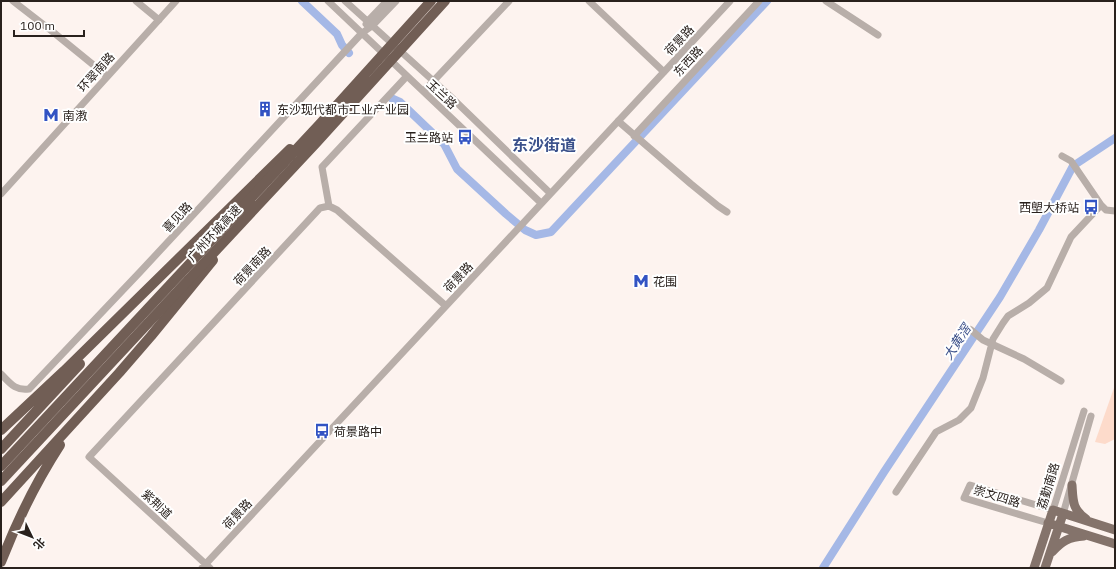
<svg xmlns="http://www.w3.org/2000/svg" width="1116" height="569" viewBox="0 0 1116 569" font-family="'IBM Plex Sans','Noto Sans SC',sans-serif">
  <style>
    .green { fill: #fddbcb }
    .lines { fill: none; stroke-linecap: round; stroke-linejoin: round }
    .river { stroke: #a5b8e6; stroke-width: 8 }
    .minor { stroke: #b8aea9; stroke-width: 7 }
    .major { stroke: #84736b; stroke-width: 9 }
    .highway { stroke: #715e55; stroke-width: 10 }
    .highway-bridge { stroke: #715e55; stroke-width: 10 }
    .labels { text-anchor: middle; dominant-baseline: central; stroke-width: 4; stroke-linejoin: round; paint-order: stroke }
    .street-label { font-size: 12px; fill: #29211d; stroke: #fff }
    .poi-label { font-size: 12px; fill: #29211d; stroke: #fff; text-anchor: start }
    .water-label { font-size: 13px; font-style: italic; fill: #3b508a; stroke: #fff }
    .district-label { font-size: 16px; font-weight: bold; fill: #3b518b; stroke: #fff }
  </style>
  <rect width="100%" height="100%" fill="#fdf3ef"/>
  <path class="green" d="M1115,385V439L1105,444L1095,442Z"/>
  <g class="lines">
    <path class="river" d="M302,1L337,34L342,45L349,53
      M391,98L400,102L444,144L457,169L506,214L525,230L536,235L551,232L767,1
      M823,568L884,472L1000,297L1039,230L1073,166L1115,138"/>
    <path class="minor" d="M13,1L53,32L107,76
      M136,1L159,20
      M328,1L541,203
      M345,1L450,96L550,193
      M589,1L664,72
      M826,1L878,35
      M366,24L367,22L387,1
      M424,91L509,1
      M618,121L691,184L718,206L727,212
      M634,136L759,1
      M1062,156L1071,161L1101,205L1106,210L1115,211
      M1,194L176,1
      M329,206L322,167L407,76
      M963,326L971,330L983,340L1024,359L1061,381
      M1,374C10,383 15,391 29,389L140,272L362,33L372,26L396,1
      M896,492L936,432L959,420L971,408L983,378L993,339L1003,323L1008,316L1029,303L1047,288L1071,237L1101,205
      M1063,514L1091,416
      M1048,523L964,498L970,485L1053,510L1084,411
      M202,568L730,1
      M210,568L89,457L320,208L329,206L337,210L446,306"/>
    <path class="major" d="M1072,485C1073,500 1072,509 1086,519
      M1048,523L1115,544
      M1052,552C1062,541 1069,537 1084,536
      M1034,568L1053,510L1115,530
      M1045,568L1063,514"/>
    <path class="highway" d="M1,430L64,371L290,149
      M1,449L80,364
      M1,502L119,373L151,336L213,260
      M1,562C17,521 36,482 60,445"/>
    <path class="highway-bridge" d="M1,466L319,125L431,1
      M1,481L316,143L445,1"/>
  </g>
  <defs>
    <g id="building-bare" transform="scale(1.2)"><path d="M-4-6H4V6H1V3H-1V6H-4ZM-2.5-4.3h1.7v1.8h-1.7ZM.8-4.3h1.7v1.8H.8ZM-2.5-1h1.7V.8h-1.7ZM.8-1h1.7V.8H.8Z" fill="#3253c3" stroke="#fff" stroke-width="2.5" paint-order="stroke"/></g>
    <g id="metro-bare" transform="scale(1.2)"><path d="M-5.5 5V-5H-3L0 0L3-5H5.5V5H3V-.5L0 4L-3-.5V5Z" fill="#3253c3" stroke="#fff" stroke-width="2.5" paint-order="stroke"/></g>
    <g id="bus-bare" transform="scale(1.2)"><path d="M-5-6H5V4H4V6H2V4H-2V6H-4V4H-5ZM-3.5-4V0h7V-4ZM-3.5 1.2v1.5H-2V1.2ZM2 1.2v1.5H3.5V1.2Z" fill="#3253c3" stroke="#fff" stroke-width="2.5" paint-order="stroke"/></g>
  </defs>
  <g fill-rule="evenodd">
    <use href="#building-bare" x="265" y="109"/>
    <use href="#metro-bare" x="51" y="115"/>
    <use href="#bus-bare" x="465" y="137"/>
    <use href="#bus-bare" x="1091" y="207"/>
    <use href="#metro-bare" x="641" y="281"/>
    <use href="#bus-bare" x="322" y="431"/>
  </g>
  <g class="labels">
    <g class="street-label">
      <text transform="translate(679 40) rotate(-47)">荷景路</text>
      <text transform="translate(688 61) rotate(-47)">东西路</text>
      <text transform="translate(96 72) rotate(-48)">环翠南路</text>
      <text transform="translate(442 94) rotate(43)">玉兰路</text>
      <text transform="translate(177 217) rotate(-47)">喜见路</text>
      <text transform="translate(214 233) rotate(-47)">广州环城高速</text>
      <text transform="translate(252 266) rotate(-47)">荷景南路</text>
      <text transform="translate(458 277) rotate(-47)">荷景路</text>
      <text transform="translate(1048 486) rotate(-73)">荔勤南路</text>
      <text transform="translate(997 496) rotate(17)">崇文四路</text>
      <text transform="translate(157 504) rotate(43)">紫荆道</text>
      <text transform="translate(237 514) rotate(-47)">荷景路</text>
    </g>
    <g class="poi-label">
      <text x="277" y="109">东沙现代都市工业产业园</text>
      <text x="63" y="115">南漖</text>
      <text x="453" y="137" text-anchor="end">玉兰路站</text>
      <text x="1079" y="207" text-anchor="end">西塱大桥站</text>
      <text x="653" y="281">花围</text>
      <text x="334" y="431">荷景路中</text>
    </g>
    <g class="water-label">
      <text transform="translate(957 342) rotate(-57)">大黄滘</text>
    </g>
    <g class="district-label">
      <text x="544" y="145">东沙街道</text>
    </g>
  </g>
  <rect width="1116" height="569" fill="none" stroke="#29211d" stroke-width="4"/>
  <g transform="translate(32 537) rotate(133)" stroke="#ffffff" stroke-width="3" paint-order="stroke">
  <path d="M0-3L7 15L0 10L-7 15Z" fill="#29211d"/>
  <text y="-6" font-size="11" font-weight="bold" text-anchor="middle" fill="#29211d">北</text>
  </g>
  <path d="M14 30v6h70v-6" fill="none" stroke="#29211d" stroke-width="2"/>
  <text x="20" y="30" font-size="12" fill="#29211d" stroke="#ffffff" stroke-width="3" paint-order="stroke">100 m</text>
</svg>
